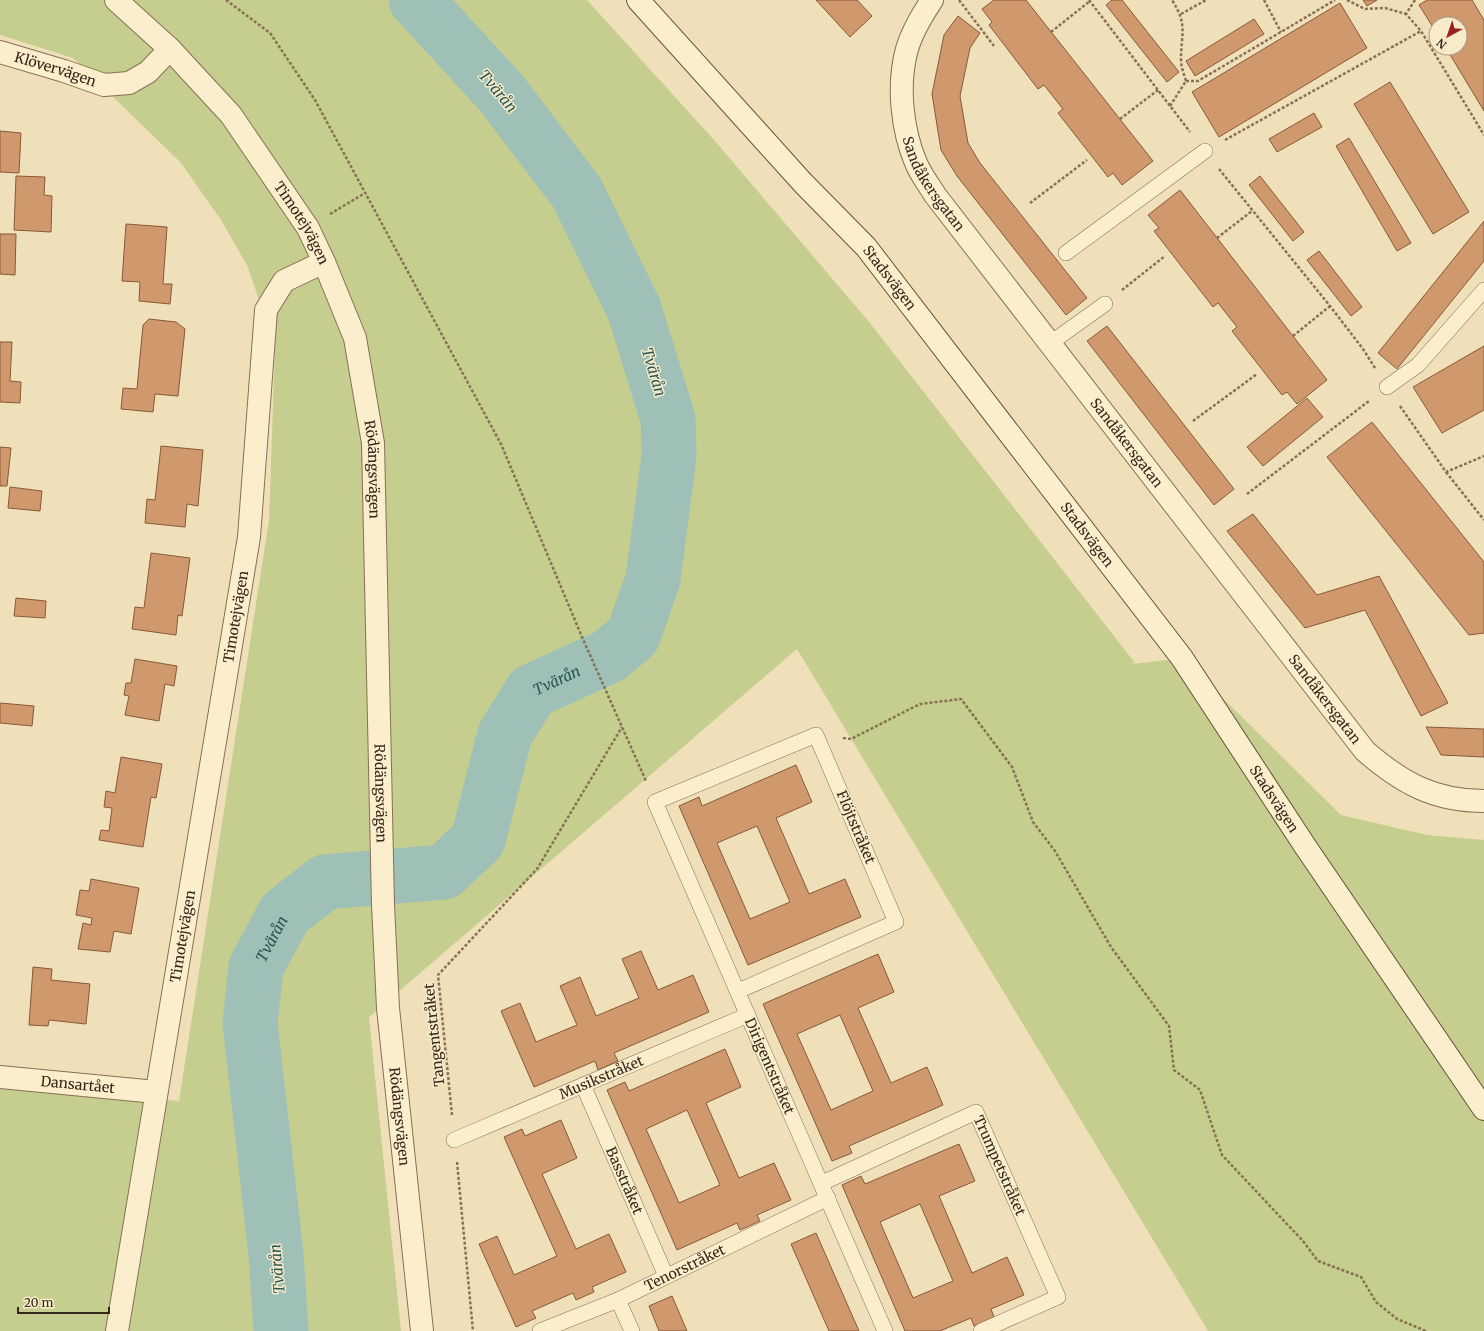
<svg xmlns="http://www.w3.org/2000/svg" width="1484" height="1331" viewBox="0 0 1484 1331" font-family="Merriweather,serif">
  <style>
    .green { fill: #c5ce8e }
    .lines { fill: none; stroke-linecap: round; stroke-linejoin: round }
    .river { stroke: #9fc0b7; stroke-width: 55 }
    .building { fill: #d0986d; stroke: #875938; fill-rule: evenodd }
    .service-casing { stroke: #877054; stroke-width: 16 }
    .minor-casing { stroke: #877054; stroke-width: 24 }
    .secondary-casing { stroke: #685137; stroke-width: 24 }
    .path { stroke: #877054; stroke-width: 2.5; stroke-dasharray: 3 2; stroke-linecap: butt }
    .service { stroke: #fbeecd; stroke-width: 15 }
    .minor { stroke: #fbeecd; stroke-width: 22 }
    .secondary { stroke: #fbeecd; stroke-width: 22 }
    .labels { text-anchor: middle; dominant-baseline: central; stroke-width: 3; stroke-linejoin: round; paint-order: stroke }
    .street-label { font-size: 14px; fill: #35271a; stroke: #f7ebca }
    .water-label { font-size: 15px; font-style: italic; fill: #285654; stroke: #f7ebca }
  </style>
  <rect width="100%" height="100%" fill="#f0e0ba"/>
  <path class="green" d="M0,0H587L715,141L870,323L1135,663L1125,665L1182,658L1341,815L1427,835L1484,840V1331H1208L797,649L369,1017L401,1331H0V1086L179,1101L269,520L275,346L247,265L221,220L181,163L73,58L0,35Z"/>
  <g class="lines">
    <path class="river" id="s1" d="M281,1331L276,1254L250,1023L256,967L285,913L325,882L444,872L478,840L505,734L532,691L609,656L633,636L653,579L669,456L668,419L634,309L577,193L503,95L416,0"/>
  </g>
  <path class="building" d="M816,0H857L872,16L850,37Z
    M994,0H1026L1153,161L1122,185L1113,173L1108,177L1058,113L1063,109L1044,85L1038,89L989,25L992,22L982,9Z
    M1112,0H1122L1179,72L1167,82L1106,5Z
    M1363,0H1377L1367,6Z
    M1427,0H1472L1484,20V111L1446,48H1460V24H1436V32L1419,5Z
    M1340,3L1367,48L1219,137L1192,92Z
    M958,16L980,33L970,48L960,96L968,143L980,163L1087,298L1066,315L957,176L941,150L932,94L944,35Z
    M1254,19L1264,34L1195,76L1186,61Z
    M1390,82L1469,212L1433,234L1354,104Z
    M1314,113L1322,127L1277,152L1269,139Z
    M0,131L21,133L19,173L0,172Z
    M1349,138L1411,243L1397,251L1336,146Z
    M16,176L45,177L44,195L52,196L51,232L14,230Z
    M1260,176L1304,232L1293,241L1249,185Z
    M1180,190L1327,380L1297,404L1287,392L1282,395L1232,331L1237,327L1218,303L1213,307L1154,231L1159,228L1148,215Z
    M1484,221V261L1397,369L1378,353Z
    M126,224L167,227L163,284H172L170,304L139,301L140,282L122,281Z
    M0,234H16L15,275L0,274Z
    M1319,251L1362,307L1351,316L1307,260Z
    M149,319L176,322L185,329L178,396L155,394L153,412L121,409L123,388L137,389L143,325Z
    M1107,326L1234,489L1214,505L1087,341Z
    M0,342H12L10,381L21,382L20,403L0,402Z
    M1484,346V410L1442,433L1413,387Z
    M1307,398L1323,417L1263,466L1247,447Z
    M1372,422L1484,562V633L1469,635L1327,457Z
    M161,446L203,450L198,506L187,504L185,527L145,523L147,499L155,500Z
    M0,447L11,448L7,486H0Z
    M10,487L42,491L40,511L8,508Z
    M1253,514L1317,595L1379,576L1448,703L1421,716L1365,610L1305,628L1227,531Z
    M151,553L190,558L182,616L178,615L176,635L132,629L135,607L144,608Z
    M16,598L46,601L45,618L14,616Z
    M135,659L177,666L174,686L165,684L159,721L125,715L129,696L124,695L126,683H131Z
    M0,703L34,706L32,726L0,723Z
    M1426,727L1484,729V757L1441,755Z
    M121,757L162,764L156,798L151,797L143,847L99,840L101,830L109,831L112,808L104,807L106,791L115,793Z
    M796,765L812,802L776,818L809,894L845,879L861,917L748,965L679,806L699,797L702,806ZM757,826L790,902L750,919L717,843Z
    M91,879L139,888L131,934L114,931L110,952L78,949L83,923L91,925L92,918L76,915L80,890L89,891Z
    M641,951L658,990L693,975L709,1012L614,1053L618,1061L598,1070L595,1061L534,1087L501,1011L520,1003L536,1042L577,1025L560,986L580,977L596,1016L639,998L622,959Z
    M878,954L894,992L858,1008L891,1083L927,1067L943,1105L849,1146L852,1153L832,1161L763,1004ZM840,1015L873,1091L831,1110L797,1034Z
    M33,967L52,969L51,980L90,984L86,1024L49,1020L48,1026L29,1025Z
    M725,1049L741,1087L706,1103L739,1178L774,1163L791,1200L757,1215L760,1221L740,1230L737,1223L677,1250L607,1090L625,1082L629,1091ZM687,1110L720,1185L679,1203L646,1129Z
    M561,1120L577,1158L542,1174L576,1249L609,1234L626,1272L592,1287L594,1292L576,1300L573,1293L532,1311L536,1318L516,1327L479,1244L497,1236L514,1275L557,1256L504,1137L522,1129L525,1136Z
    M959,1144L975,1181L939,1196L972,1273L1007,1257L1024,1295L991,1309L994,1317L974,1326L971,1318L940,1331H905L842,1185L861,1176L865,1184ZM920,1204L953,1281L913,1298L880,1222Z
    M816,1233L859,1331H829L791,1244Z
    M672,1296L687,1331H659L649,1306Z"/>
  <g class="lines">
    <g class="service-casing">
      <g id="service">
        <path d="M1066,253L1205,151"/>
        <path d="M1049,344L1105,304"/>
        <path d="M1387,387L1418,365L1484,290"/>
        <path id="s2" d="M738,991L896,922L816,735L655,802L885,1331"/>
        <path id="s3" d="M583,1085L666,1276"/>
        <path id="s4" d="M454,1140L748,1015"/>
        <path id="s5" d="M822,1183L976,1112L1058,1297L981,1331"/>
        <path d="M618,1300L632,1331"/>
        <path id="s6" d="M540,1331L618,1300L828,1198"/>
      </g>
    </g>
    <g class="minor-casing">
      <g id="minor">
        <path id="s7" d="M116,0L170,49L231,115L308,228L324,262L355,338L373,443L383,905L388,1008L422,1331"/>
        <path id="s8" d="M932,0C922,15 912,32 907,49C897,85 902,130 916,163C921,175 929,185 935,195L1365,751C1402,783 1434,801 1484,801"/>
        <path id="s9" d="M0,52L64,71L104,85L129,83L148,72L170,49"/>
        <path id="s10" d="M0,1077L156,1092"/>
        <path id="s11" d="M117,1331L249,537L266,310L284,281L324,262"/>
      </g>
    </g>
    <g class="secondary-casing">
      <g id="secondary">
        <path id="s12" d="M638,0L803,183L866,247L1182,658L1305,846L1484,1109"/>
      </g>
    </g>
    <path class="path" d="M226,0L270,33L315,100L501,444L582,637L646,781
      M959,0L994,46
      M1089,0L1190,132
      M1264,0L1281,32
      M1347,0L1365,9L1385,8L1406,14
      M1415,0L1406,14L1421,31
      M1181,14L1206,0
      M1051,32L1090,1
      M1186,81H1198L1335,0
      M1170,106L1186,81C1184,74 1181,67 1181,60C1181,33 1188,25 1172,0
      M1120,119L1158,90
      M1225,140L1421,31L1484,135
      M1219,169L1330,306L1363,349L1375,368
      M1030,203L1087,160
      M330,214L365,193
      M1217,238L1252,211
      M1122,290L1165,256
      M1293,336L1330,306
      M1400,406L1446,472L1484,456
      M1193,421L1257,374
      M1446,472L1484,520
      M1247,494L1369,401
      M843,738L851,739L920,704L961,699L1012,767L1033,822L1055,851L1111,947L1169,1026L1174,1070L1200,1090L1222,1155L1303,1241L1318,1261L1361,1277L1376,1302L1397,1319L1426,1331
      M452,1115L438,975L537,869L622,727
      M457,1162L473,1331"/>
    <use href="#service" class="service"/>
    <use href="#minor" class="minor"/>
    <use href="#secondary" class="secondary"/>
  </g>
  <g class="labels">
    <g class="street-label">
      <text stroke="none"><textPath href="#s9" startOffset="58">Klövervägen</textPath></text>
      <text stroke="none"><textPath href="#s8" startOffset="198">Sandåkersgatan</textPath></text>
      <text stroke="none"><textPath href="#s7" startOffset="292">Timotejvägen</textPath></text>
      <text stroke="none"><textPath href="#s12" startOffset="375">Stadsvägen</textPath></text>
      <text stroke="none"><textPath href="#s8" startOffset="522">Sandåkersgatan</textPath></text>
      <text stroke="none"><textPath href="#s7" startOffset="552">Rödängsvägen</textPath></text>
      <text stroke="none"><textPath href="#s12" startOffset="699">Stadsvägen</textPath></text>
      <text stroke="none"><textPath href="#s11" startOffset="724">Timotejvägen</textPath></text>
      <text stroke="none"><textPath href="#s8" startOffset="846">Sandåkersgatan</textPath></text>
      <text stroke="none"><textPath href="#s7" startOffset="876">Rödängsvägen</textPath></text>
      <text stroke="none"><textPath href="#s12" startOffset="1023">Stadsvägen</textPath></text>
      <text transform="translate(856 827) rotate(67)">Flöjtstråket</text>
      <text stroke="none"><textPath href="#s11" startOffset="400">Timotejvägen</textPath></text>
      <text transform="translate(434 1035) rotate(-96)">Tangentstråket</text>
      <text stroke="none"><textPath href="#s2" startOffset="838">Dirigentstråket</textPath></text>
      <text stroke="none"><textPath href="#s4" startOffset="160">Musikstråket</textPath></text>
      <text stroke="none"><textPath href="#s10" startOffset="78">Dansartået</textPath></text>
      <text stroke="none"><textPath href="#s7" startOffset="1200">Rödängsvägen</textPath></text>
      <text stroke="none"><textPath href="#s5" startOffset="228">Trumpetstråket</textPath></text>
      <text stroke="none"><textPath href="#s3" startOffset="104">Basstråket</textPath></text>
      <text stroke="none"><textPath href="#s6" startOffset="158">Tenorstråket</textPath></text>
    </g>
    <g class="water-label">
      <text transform="translate(498 91) rotate(50)">Tvärån</text>
      <text transform="translate(654 372) rotate(73)">Tvärån</text>
      <text stroke="none"><textPath href="#s1" startOffset="831">Tvärån</textPath></text>
      <text stroke="none"><textPath href="#s1" startOffset="398">Tvärån</textPath></text>
      <text transform="translate(277 1269) rotate(-95)">Tvärån</text>
    </g>
  </g>
  <g transform="translate(1448 36) rotate(220)"><circle r="19" fill="#f7ebca" stroke="#a99d84"/>
  <path d="M0-3L7 15L0 10L-7 15Z" fill="#992221"/>
  <text y="-6" font-size="11" font-weight="bold" text-anchor="middle" fill="#35271a">N</text>
  </g>
  <path d="M18 1307v6h91v-6" fill="none" stroke="#35271a" stroke-width="2"/>
  <text x="24" y="1307" font-size="12" fill="#35271a" stroke="#f7ebca" stroke-width="3" paint-order="stroke">20 m</text>
</svg>
